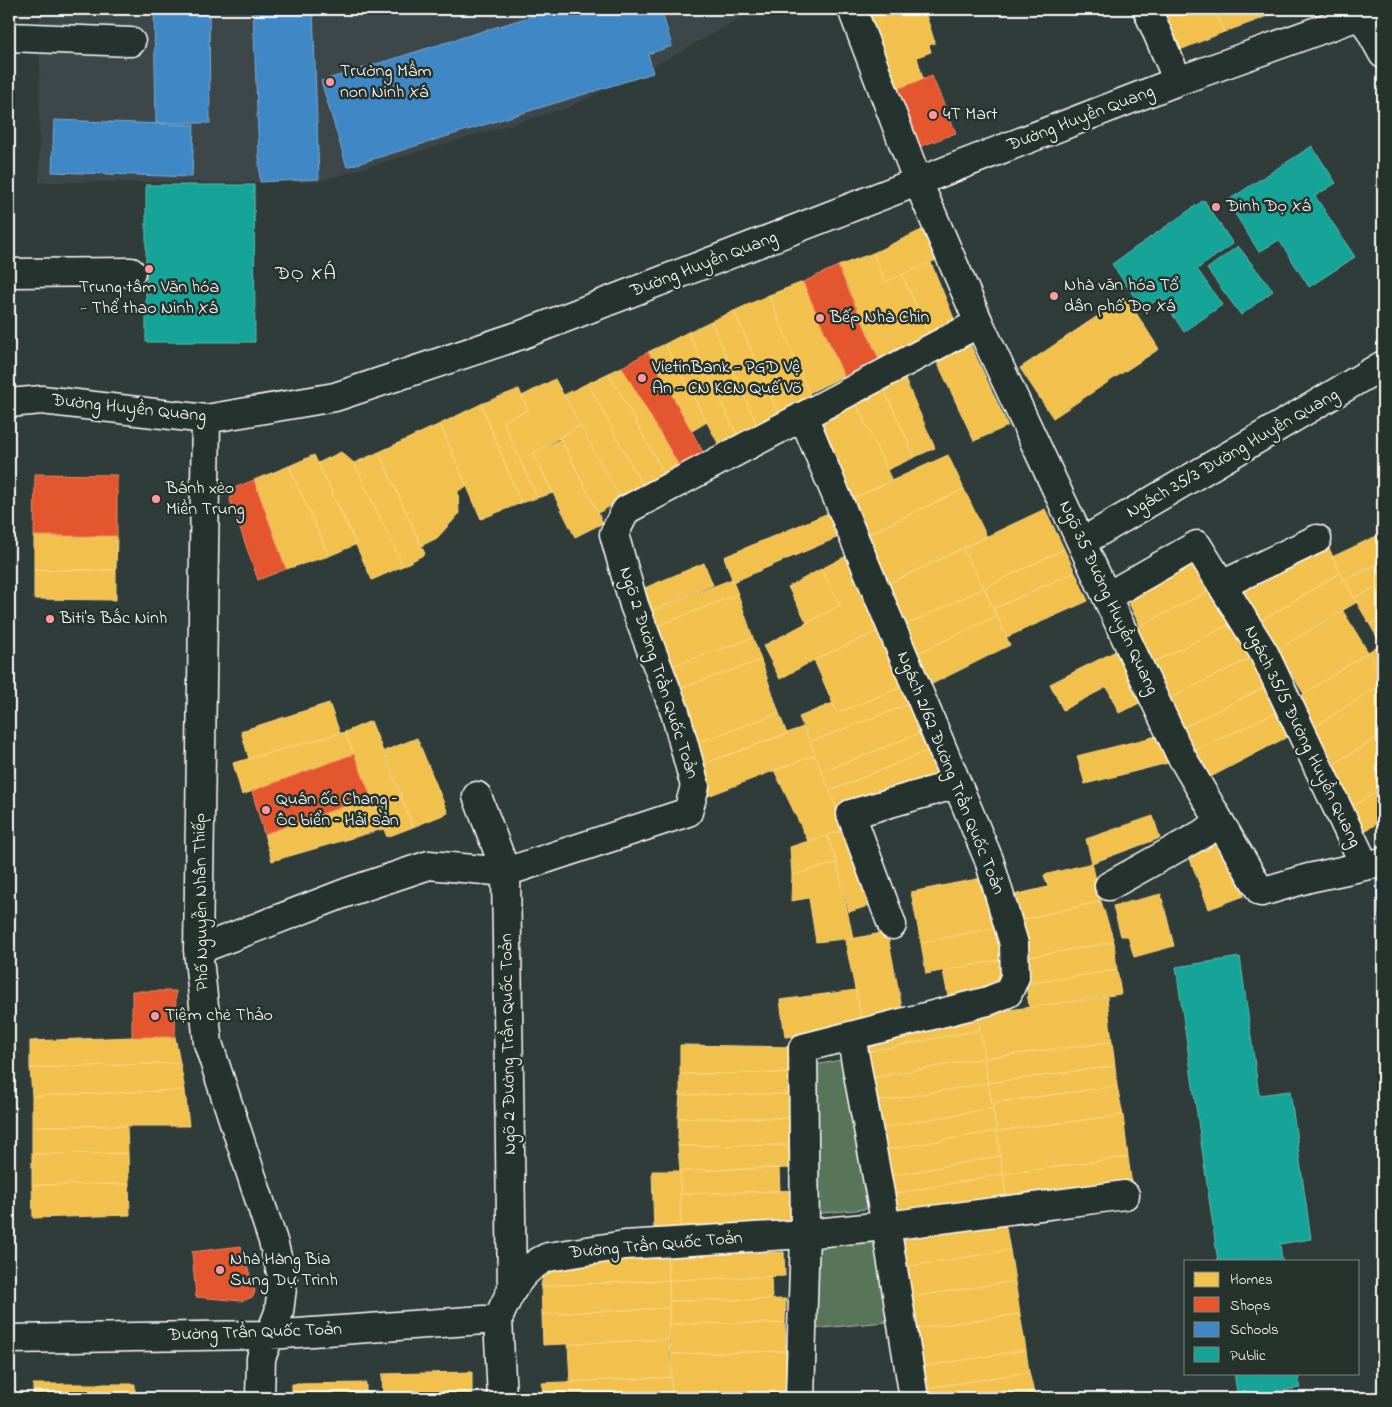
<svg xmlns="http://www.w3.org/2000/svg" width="1392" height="1407" viewBox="0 0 1392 1407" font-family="'Indie Flower',sans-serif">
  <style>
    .built { fill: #3c4648 }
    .green { fill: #59745a; stroke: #acbaac }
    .homes { fill: #f2c14e; stroke: #f6d483 }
    .shops { fill: #e4572e; stroke: #ec896d }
    .schools { fill: #3f88c5; stroke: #79acd6 }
    .public { fill: #17a398; stroke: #5dbfb7 }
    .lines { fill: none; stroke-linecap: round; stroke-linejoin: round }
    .minor-casing { stroke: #fff; stroke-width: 31 }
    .minor { stroke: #26332d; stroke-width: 28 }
    .poi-dot { fill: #ff9aa2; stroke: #26332d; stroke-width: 2 }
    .labels { text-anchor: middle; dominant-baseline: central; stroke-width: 5; stroke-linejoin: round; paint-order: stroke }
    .poi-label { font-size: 18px; fill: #fff; stroke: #26332d; text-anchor: start }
    .street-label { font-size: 18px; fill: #fff; stroke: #26332d }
    .quarter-label { font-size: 20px; letter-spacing: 1px; fill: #fff; stroke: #26332d }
  </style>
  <rect width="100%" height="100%" fill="#303c39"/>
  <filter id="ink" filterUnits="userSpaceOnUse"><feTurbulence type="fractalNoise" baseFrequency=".02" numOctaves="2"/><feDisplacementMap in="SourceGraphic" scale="10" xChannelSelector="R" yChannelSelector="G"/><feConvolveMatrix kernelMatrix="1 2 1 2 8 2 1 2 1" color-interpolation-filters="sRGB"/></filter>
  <g filter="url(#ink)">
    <path class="built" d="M40,9H756L675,55L567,108L317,182H39Z"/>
    <path class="green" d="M851,1058L876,1208L813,1214L810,1066Z
      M885,1241L896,1321L812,1329V1247Z"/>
    <path class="homes" d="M863,9H924L935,43L929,45L931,52L917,57L923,79L892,91Z
      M1158,9H1215L1224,32L1175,52Z
      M1215,9H1254L1258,20L1224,32Z
      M1254,9H1277L1278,11L1258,20Z
      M928,227L941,258L885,282L873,253Z
      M873,253L885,282L902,275L930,335L879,360L838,266Z
      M931,263L955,321L930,335L902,275Z
      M803,282L844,376L809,393L769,295Z
      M769,295L811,398L779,414L734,311Z
      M1126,297L1159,349L1053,418L1020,368Z
      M734,311L779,414L757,425L711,321Z
      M711,321L757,425L737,435L688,332Z
      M688,332L737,435L719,445L665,344Z
      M966,335L1008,426L974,441L933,353Z
      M665,344L707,422L692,431L648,352Z
      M897,361L935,448L915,457L876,372Z
      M622,367L680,467L665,475L609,373Z
      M876,372L915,457L887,470L848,385Z
      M609,373L665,475L643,487L588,383Z
      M555,379L580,426L533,453L553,493L537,498L503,421L528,410L522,396Z
      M588,383L643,487L621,500L564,395Z
      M848,385L892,481L845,502L803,406Z
      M519,389L528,410L503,421L537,498L521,503L481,404Z
      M481,404L521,503L481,519L440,424Z
      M440,424L467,486L458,491L459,514L437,538L421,546L379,452Z
      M580,426L621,500L598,513L561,439L558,438Z
      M561,439L603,523L575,537L533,453Z
      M341,452L354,463L403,566L372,580L318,463Z
      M379,452L425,554L403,566L354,463Z
      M314,455L357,544L329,556L289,466Z
      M948,455L964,489L860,538L845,502Z
      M289,466L329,556L286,569L254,480Z
      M964,489L987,537L882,587L860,538Z
      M845,506L855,530L733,582L724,557Z
      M1045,509L1064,549L984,588L962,548Z
      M1383,533V562L1344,580L1332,557Z
      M34,536H117L116,570H34Z
      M1325,539L1340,573L1259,622L1233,588Z
      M962,548L984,588L898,629L882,587Z
      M1064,549L1075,572L993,609L984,588Z
      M852,553L885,628L814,660L780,679L763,646L840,605L821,569Z
      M1200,559L1215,588L1140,626L1126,597Z
      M1383,562V584L1354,598L1344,580Z
      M704,563L713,585L644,614L635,592Z
      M821,569L840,605L807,623L788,587Z
      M34,570H116V600L34,599Z
      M1075,572L1088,601L1007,637L993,609Z
      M1340,573L1357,602L1276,650L1259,622Z
      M732,579L738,594L650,629L644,614Z
      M1383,584V616L1370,625L1354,598Z
      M984,588L997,616L911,656L898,629Z
      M1215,588L1233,623L1144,667L1128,632Z
      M738,594L753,638L664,669L650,629Z
      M1343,611L1368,652L1304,694L1276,650Z
      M997,616L1010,645L924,688L911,656Z
      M1383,616V674L1368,652L1381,644L1370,625Z
      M1233,623L1250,658L1163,702L1144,667Z
      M885,628L907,685L837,713L814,660Z
      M753,638L761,660L672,691L664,669Z
      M1122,648L1148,699L1119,713L1107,687L1063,710L1050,684Z
      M1368,652L1383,674V683L1313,728L1295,700Z
      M1250,658L1265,687L1176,731L1163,702Z
      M761,660L779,713L691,745L672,691Z
      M1383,683V734L1335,764L1313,728Z
      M907,685L914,702L810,742L799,717L833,703L837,713Z
      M1265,687L1277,712L1188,754L1176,731Z
      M914,702L925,731L822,772L810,742Z
      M329,703L340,733L249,759L241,731Z
      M1277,712L1287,737L1201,782L1188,754Z
      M779,713L787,734L698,766L691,745Z
      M371,721L413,827L387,837L345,732Z
      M803,727L815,755L708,796L698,766Z
      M925,731L932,749L830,791L822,772Z
      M345,732L354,754L242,795L233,763Z
      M1383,734V788L1348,809L1325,769Z
      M1161,735L1168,763L1085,784L1077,756Z
      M417,738L448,813L413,827L384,751Z
      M932,749L944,776L840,818L830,791Z
      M815,755L845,830L808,841L774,770Z
      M1383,788V820L1358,835L1344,811Z
      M371,797L383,829L272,861L264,834Z
      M1153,816L1160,838L1092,863L1086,839Z
      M845,830L874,904L849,912L837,863L827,835Z
      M1221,834L1244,896L1209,909L1185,846Z
      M827,835L837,863L792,875L790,847Z
      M837,863L853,938L816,942L809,898L791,901L792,875Z
      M1092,863L1101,901L1010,923L1005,897L1048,887L1044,875Z
      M992,876L1002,926L921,943L911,892Z
      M1161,894L1174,946L1134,957L1128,936H1121L1113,906Z
      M1101,901L1114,942L1022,958L1010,923Z
      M1002,926L1009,958L926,974L921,943Z
      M887,932L904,1018L863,1028L845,940Z
      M1114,942L1117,970L1026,984L1022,958Z
      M1009,958L1015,994L950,1006L943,971Z
      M1117,970L1121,994L1029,1007L1026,984Z
      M856,990L863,1028L785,1037L780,1000Z
      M1107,997L1112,1042L984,1058L978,1014Z
      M978,1014L980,1030L861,1053L857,1036Z
      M980,1030L984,1058L865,1079L861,1053Z
      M132,1037H175L180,1063L30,1068V1041Z
      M1112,1042L1115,1066L988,1083L984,1058Z
      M680,1045L800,1047V1073L680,1074Z
      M984,1058L988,1083L870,1103L865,1079Z
      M180,1063L185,1090L32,1096L30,1068Z
      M1115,1066L1117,1086L992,1103L988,1083Z
      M800,1073V1094L680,1095V1074Z
      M988,1083L993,1108L874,1129L870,1103Z
      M1117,1086L1123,1115L997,1131L992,1103Z
      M185,1090L189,1126H32V1096Z
      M800,1094L793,1118H678L680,1095Z
      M993,1108L997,1131L879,1151L874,1129Z
      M1123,1115L1128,1157L1003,1174L997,1131Z
      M678,1118H793L794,1145L678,1146Z
      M127,1125L128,1153L32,1154V1126Z
      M997,1131L1000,1156L885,1177L879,1151Z
      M794,1145L795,1168L680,1171L678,1146Z
      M128,1153L129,1184L32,1185V1154Z
      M1000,1156L1003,1174L888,1195L885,1177Z
      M1128,1157L1132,1185L1007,1202L1003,1174Z
      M779,1167L780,1191L680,1194V1171Z
      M652,1171H680L681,1229L654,1230Z
      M1003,1174L1007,1202L893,1222L888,1195Z
      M129,1184L130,1215L33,1218L32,1185Z
      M799,1190L800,1225L681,1229L680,1194Z
      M1004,1217L1010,1250L899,1268L896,1235Z
      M1010,1250L1015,1281L904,1298L899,1268Z
      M784,1252L785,1276L669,1280L667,1256Z
      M667,1256L669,1280L541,1286L544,1270L553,1264Z
      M771,1277L772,1299L669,1301V1280Z
      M669,1280V1308L542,1314L541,1286Z
      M1015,1281L1020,1314L907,1330L904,1298Z
      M786,1299L785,1323L669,1324V1301Z
      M669,1308V1339L543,1345L542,1314Z
      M1020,1314L1026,1350L913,1368L907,1330Z
      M785,1323L786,1351L671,1354L669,1324Z
      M669,1339L671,1377L570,1382L568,1344Z
      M1026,1350L1029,1372L916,1390L913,1368Z
      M786,1351V1391L672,1393L671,1354Z
      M472,1372V1398H383L382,1374Z
      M1029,1372L1034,1393L1004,1398H917L916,1390Z
      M671,1377L672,1398H543L542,1383Z
      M366,1383V1398H292V1384Z
      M33,1384H135V1398H33Z
      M786,1391V1398H672V1393Z
      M1034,1393L1035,1398H1004Z"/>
    <path class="shops" d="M932,76L956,133L914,149L892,91Z
      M838,266L879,360L844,376L803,282Z
      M648,352L703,452L680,467L622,367Z
      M35,474L117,475V536H34Z
      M254,480L286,569L258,580L230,500L234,488Z
      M354,754L371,797L264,834L252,791Z
      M132,991H176L175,1037H132Z
      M241,1246L255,1291L253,1297L242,1301L196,1297L192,1252Z"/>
    <path class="schools" d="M154,9H209L210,123H156Z
      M253,9H313L319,179L260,182Z
      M555,9H661L672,46L648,54L653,73L347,167L321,81Z
      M54,120L194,125L192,177L52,172Z
      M1383,870V952L1375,873Z"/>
    <path class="public" d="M1312,146L1336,183L1315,196L1355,257L1309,287L1279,240L1259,252L1227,201Z
      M146,185H254L255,342H146Z
      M1204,200L1233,244L1197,269L1222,305L1184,332L1161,297L1143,310L1112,264Z
      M1238,246L1273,291L1241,315L1207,269Z
      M1240,957L1259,1095L1290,1091L1311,1239L1280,1244L1282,1261H1218L1176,967Z
      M1234,1373H1298L1300,1388L1238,1398Z"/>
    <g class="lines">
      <g class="minor-casing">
        <path id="minor" d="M852,9L918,182L979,323L1180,754L1261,892L1309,878L1383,862
          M1147,9L1178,81
          M1358,9L1383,54
          M9,37L131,42
          M9,273L131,272
          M9,403L42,400L206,419L335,397L521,335L1178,81L1378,9
          M206,419L198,950L208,1043L273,1241L283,1280L279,1312L261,1358L260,1398
          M1082,542L1383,365
          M1222,585L1317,539
          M1108,596L1197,545L1264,653L1365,866
          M1109,886L1220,824
          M892,925L851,814L957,784
          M198,950L348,892L429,865L506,872L477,796
          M851,1036L886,1226L914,1398
          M512,1287L506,872L688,812L695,786L675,712L634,605L614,534L626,510L979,323
          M498,1319L502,1398
          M9,1339L269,1335L498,1319C509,1293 521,1268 548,1257L625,1245L805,1234L895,1225L1125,1195
          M800,1398L805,1234L803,1048L988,1001L1008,993L1015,977L1014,944L989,860L803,416"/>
      </g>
      <use href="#minor" class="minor"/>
    </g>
  </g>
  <g class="poi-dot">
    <circle cx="330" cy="82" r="5"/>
    <circle cx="933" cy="115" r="5"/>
    <circle cx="1216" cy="207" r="5"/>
    <circle cx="149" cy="269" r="5"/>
    <circle cx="1054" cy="296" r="5"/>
    <circle cx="820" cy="318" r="5"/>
    <circle cx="642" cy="378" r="5"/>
    <circle cx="156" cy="499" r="5"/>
    <circle cx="50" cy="619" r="5"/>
    <circle cx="266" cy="810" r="5"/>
    <circle cx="155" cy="1016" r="5"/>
    <circle cx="220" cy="1270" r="5"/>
  </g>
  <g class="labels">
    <g class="poi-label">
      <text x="340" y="72">Trường Mầm<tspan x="340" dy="21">non Ninh Xá</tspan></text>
      <text x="943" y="115">4T Mart</text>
      <text x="1226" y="207">Đình Đọ Xá</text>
      <text x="1064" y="286">Nhà văn hóa Tổ<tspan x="1064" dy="21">dân phố Đọ Xá</tspan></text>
      <text x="149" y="288" text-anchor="middle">Trung tâm Văn hóa<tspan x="149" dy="21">- Thể thao Ninh Xá</tspan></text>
      <text x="830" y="318">Bếp Nhà Chin</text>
      <text x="652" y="368">VietinBank - PGD Vệ<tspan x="652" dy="21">An - CN KCN Quế Võ</tspan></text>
      <text x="166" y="489">Bánh xèo<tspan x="166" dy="21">Miền Trung</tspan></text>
      <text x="60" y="619">Biti's Bắc Ninh</text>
      <text x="276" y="800">Quán ốc Chang –<tspan x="276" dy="21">Ốc biển – Hải sản</tspan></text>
      <text x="165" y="1016">Tiệm chè Thảo</text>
      <text x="230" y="1260">Nhà Hàng Bia<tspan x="230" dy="21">Sung Dự Trình</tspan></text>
    </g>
    <g class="street-label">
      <text transform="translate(1081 119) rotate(-21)">Đường Huyền Quang</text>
      <text transform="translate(704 265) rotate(-21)">Đường Huyền Quang</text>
      <text transform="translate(129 409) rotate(6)">Đường Huyền Quang</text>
      <text transform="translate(1233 454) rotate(-30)">Ngách 35/3 Đường Huyền Quang</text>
      <text transform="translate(1108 598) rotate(65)">Ngõ 35 Đường Huyền Quang</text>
      <text transform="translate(658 673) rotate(72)">Ngõ 2 Đường Trần Quốc Toản</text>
      <text transform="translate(1302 737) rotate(64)">Ngách 35/5 Đường Huyền Quang</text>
      <text transform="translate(950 773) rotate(68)">Ngách 2/62 Đường Trần Quốc Toản</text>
      <text transform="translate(202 902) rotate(-91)">Phố Nguyễn Nhân Thiếp</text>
      <text transform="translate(509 1044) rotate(-91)">Ngõ 2 Đường Trần Quốc Toản</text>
      <text transform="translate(656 1246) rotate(-5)">Đường Trần Quốc Toản</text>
      <text transform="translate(255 1333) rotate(-2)">Đường Trần Quốc Toản</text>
    </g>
    <g class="quarter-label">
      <text x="306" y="274">ĐỌ XÁ</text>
    </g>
  </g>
  <rect width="1392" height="1407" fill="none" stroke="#26332d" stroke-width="30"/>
  <rect x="15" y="15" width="1362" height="1377" fill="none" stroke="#fff" stroke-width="2" filter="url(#ink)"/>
  <rect x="1184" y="1260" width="175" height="115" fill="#26332d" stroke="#7d8581"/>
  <rect x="1194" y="1272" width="25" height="15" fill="#f2c14e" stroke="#7d8581"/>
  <text x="1230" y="1284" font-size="15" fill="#ffffff">Homes</text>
  <rect x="1194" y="1297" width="25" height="15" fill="#e4572e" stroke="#7d8581"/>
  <text x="1230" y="1310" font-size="15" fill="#ffffff">Shops</text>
  <rect x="1194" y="1322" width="25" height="15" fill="#3f88c5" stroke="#7d8581"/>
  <text x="1230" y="1334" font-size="15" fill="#ffffff">Schools</text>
  <rect x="1194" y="1347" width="25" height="15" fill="#17a398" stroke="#7d8581"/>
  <text x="1230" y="1360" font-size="15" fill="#ffffff">Public</text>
</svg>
